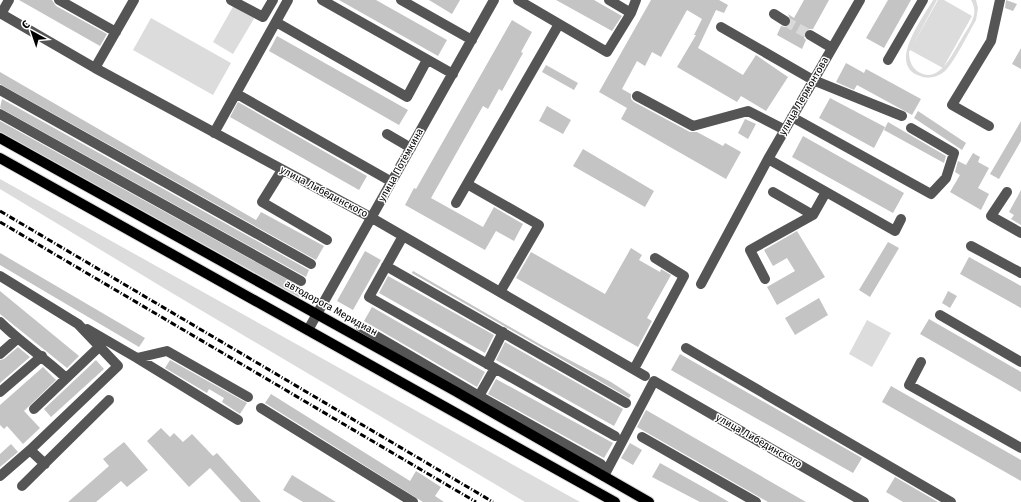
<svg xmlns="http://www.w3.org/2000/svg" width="1021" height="502" viewBox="0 0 1021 502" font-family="'Fira Sans',sans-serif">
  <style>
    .green { fill: #dcdcdc }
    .building { fill: #c4c4c4 }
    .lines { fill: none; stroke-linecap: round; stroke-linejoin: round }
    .minor-tunnel { stroke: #d9d9d9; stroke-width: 10; stroke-dasharray: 10 5; stroke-linecap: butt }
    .major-casing { stroke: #dbdbdb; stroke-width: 12 }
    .minor { stroke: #555; stroke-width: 10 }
    .major { stroke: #000; stroke-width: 10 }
    .rail { stroke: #000; stroke-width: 3; stroke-dasharray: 6 2 1 2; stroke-linecap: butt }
    .labels { text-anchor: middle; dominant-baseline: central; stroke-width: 3; stroke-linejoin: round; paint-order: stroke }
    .street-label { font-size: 10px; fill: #000; stroke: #fff }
  </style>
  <rect width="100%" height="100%" fill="#fff"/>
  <path class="green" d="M933,0H937L909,52C909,59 911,66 917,71C939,86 952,54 961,40C965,32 972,24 974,15C975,10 974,5 971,0H976L978,8L976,20C968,34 956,59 946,70C940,76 931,79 923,77C884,68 923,18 933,0Z
    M938,0H944L972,16L943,68L910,50Z
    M234,5L255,17L233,54L213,42Z
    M151,18L231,63L213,95L133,50Z
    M0,179L580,502H525L172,293L0,189Z
    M867,320L891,333L872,367L849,354Z"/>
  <path class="building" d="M19,0H52L56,6L107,34L100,46Z
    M339,0H376L447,40L438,56Z
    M429,0H460L452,14Z
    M556,0H594L622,16L612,31Z
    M651,0H719L728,5L724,13L716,10L698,48L743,75L756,55L788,77L766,111L741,96L737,102L677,67L696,35H694L702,19L687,10L661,57L652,52L645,66L637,61L622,89L631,94V99L634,102L690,132H697L723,146L725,143L741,152L726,179L621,119L627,108L599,92Z
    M804,0H829L813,29H807L804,32V38L806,40L802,49L777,35L781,26L785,27L790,25L791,21L788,14L794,18Z
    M888,0H911L884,48L866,38Z
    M1006,0L1017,4L1013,11L1005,8Z
    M512,20L532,32L521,52L523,53L502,91L499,89L488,109L483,106L431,198L483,227L494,207L523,224L514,241L496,231L485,250L405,205L414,188L416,189Z
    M277,36L408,110L399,125L269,51Z
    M1021,48V69L1012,64Z
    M846,63L864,73L866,69L921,99L912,115L857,85L854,90L836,82Z
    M546,65L578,83L574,90L542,72Z
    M0,72L256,220L261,212L324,246L316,260L0,84Z
    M830,98L885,127L874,148L819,118Z
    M2,99L309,270L306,277L0,108Z
    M238,102L367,176L359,190L230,117Z
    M547,106L571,120L563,134L539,121Z
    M918,111L966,143L962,150L914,118Z
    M745,119L756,124L748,139L738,133Z
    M0,121L301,287L303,290L299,297L0,132Z
    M1021,121V141L999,179L990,174Z
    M888,122L946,156L944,163L884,130Z
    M803,136L904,193L893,213L792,157Z
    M583,149L654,191L645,207L573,166Z
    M973,153L980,157L978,162L989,168L978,188L989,194L981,210L950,192L960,175L955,172L958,161L966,165Z
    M1021,190V225L1011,219L1014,215L1009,212Z
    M797,231L825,277L777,305L767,287L795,271L787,258L773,266L764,250Z
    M888,242L899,248L870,297L859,290Z
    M631,248L642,255L639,260L660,272L661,269L671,275L647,318L652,321L638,347L516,278L531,252L605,294Z
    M365,251L381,260L353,310L337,301Z
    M0,253L145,338L139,347L0,265Z
    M969,257L1021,286V308L960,274Z
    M413,271L543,346L611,382L631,395L629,398L412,273Z
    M388,276L494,335L485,353L379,293Z
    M0,291L79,356L67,368L0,314Z
    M948,291L957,296L950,308L942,303Z
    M819,298L828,315L795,335L785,318Z
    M372,307L485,372L477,387L364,321Z
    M929,319L1021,372V392L920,334Z
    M505,342L623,409L614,426L496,360Z
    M18,347L30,357L0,383V360L4,359Z
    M680,354L862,458L853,473L671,370Z
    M96,360L104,369L51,417L44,409Z
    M170,360L247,403L240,414L222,402L224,398L209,389L207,393L165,368Z
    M43,367L56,380L24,411L40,428L23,444L7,426L4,429L0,425V405Z
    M496,379L613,443L604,458L488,394Z
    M891,386L1021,460V481L882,402Z
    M271,394L410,481L416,471L441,487L435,496L444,502H423L265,403Z
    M646,410L806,502H768L637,427Z
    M161,428L170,437L174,433L183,442L192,434L213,456L217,453L261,502H241L210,468L189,487L147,441Z
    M124,442L148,470L127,487L121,481L96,502H68L109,466L103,459Z
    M630,443L642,450L633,465L621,458Z
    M11,444L18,452L0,467V454Z
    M660,463L703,487L729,502H700L652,477Z
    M292,475L336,502H303L283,490Z
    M895,477L938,502H903L886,492Z"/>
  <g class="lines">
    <path class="minor-tunnel" d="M785,21L810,35"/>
    <g class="major-casing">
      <path id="major" d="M0,138L455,391L649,502
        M0,158L615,502"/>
    </g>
    <path class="minor" d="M59,0L116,32
      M231,0L263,17L273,0
      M322,0L453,74
      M401,0L472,40
      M518,0L607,52L631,13L609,0
      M0,13L95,68L372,218L645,376
      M631,13L636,0
      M1,14L9,0
      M774,14L785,21
      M276,22L407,97L427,60
      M721,27L813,80L902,116
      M810,35L832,48
      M888,60L923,0
      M95,68L134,0
      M0,90L311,264
      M237,94L392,182
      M637,96L693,126L748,111L785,130
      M0,114L301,281
      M792,117L931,194L946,178L954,153L911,128
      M989,126L952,105L991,41L1000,0
      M214,133L288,0
      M387,134L411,148
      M768,159L895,231L901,219
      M282,170L262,202L327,240
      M467,184L539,225L500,292
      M773,192L813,215L826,192
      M1007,192L991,216L1021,233
      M456,203L559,24
      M403,236L369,297L615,436
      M971,246L1021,273
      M386,266L626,403
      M0,276L78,324L118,366L30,450L0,476
      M765,279L750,250L813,215
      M701,284L768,159L860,0
      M940,315L1021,362
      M0,322C21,343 45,358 66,378
      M361,327L479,396L601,464
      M87,329L137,358L167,351L248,397
      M308,330L494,0
      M686,348L951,502
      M0,354L17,339
      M137,358L238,420
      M921,362L909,385L1021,448
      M487,364L503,332
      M634,369L684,276L655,258
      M0,392L42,356
      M479,396L495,368
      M261,408L413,502
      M34,409L99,347
      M642,437L756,502
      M30,450L45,464
      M604,476L654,381L864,502
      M22,486L109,400"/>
    <use href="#major" class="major"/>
    <path class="rail" d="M0,211L493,502
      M0,222L476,502"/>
  </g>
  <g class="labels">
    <g class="street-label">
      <text transform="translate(804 96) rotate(-60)">улица Лермонтова</text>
      <text transform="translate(401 165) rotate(-61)">улица Потёмкина</text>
      <text transform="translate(324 192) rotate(28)">улица Либединского</text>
      <text transform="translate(331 308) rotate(29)">автодорога Меридиан</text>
      <text transform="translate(759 441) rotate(30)">улица Либединского</text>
    </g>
  </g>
  <g transform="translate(32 32) rotate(320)" stroke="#ffffff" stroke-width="3" paint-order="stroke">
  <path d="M0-3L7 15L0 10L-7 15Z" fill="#000000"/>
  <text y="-6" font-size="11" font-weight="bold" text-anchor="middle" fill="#000000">С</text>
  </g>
</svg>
